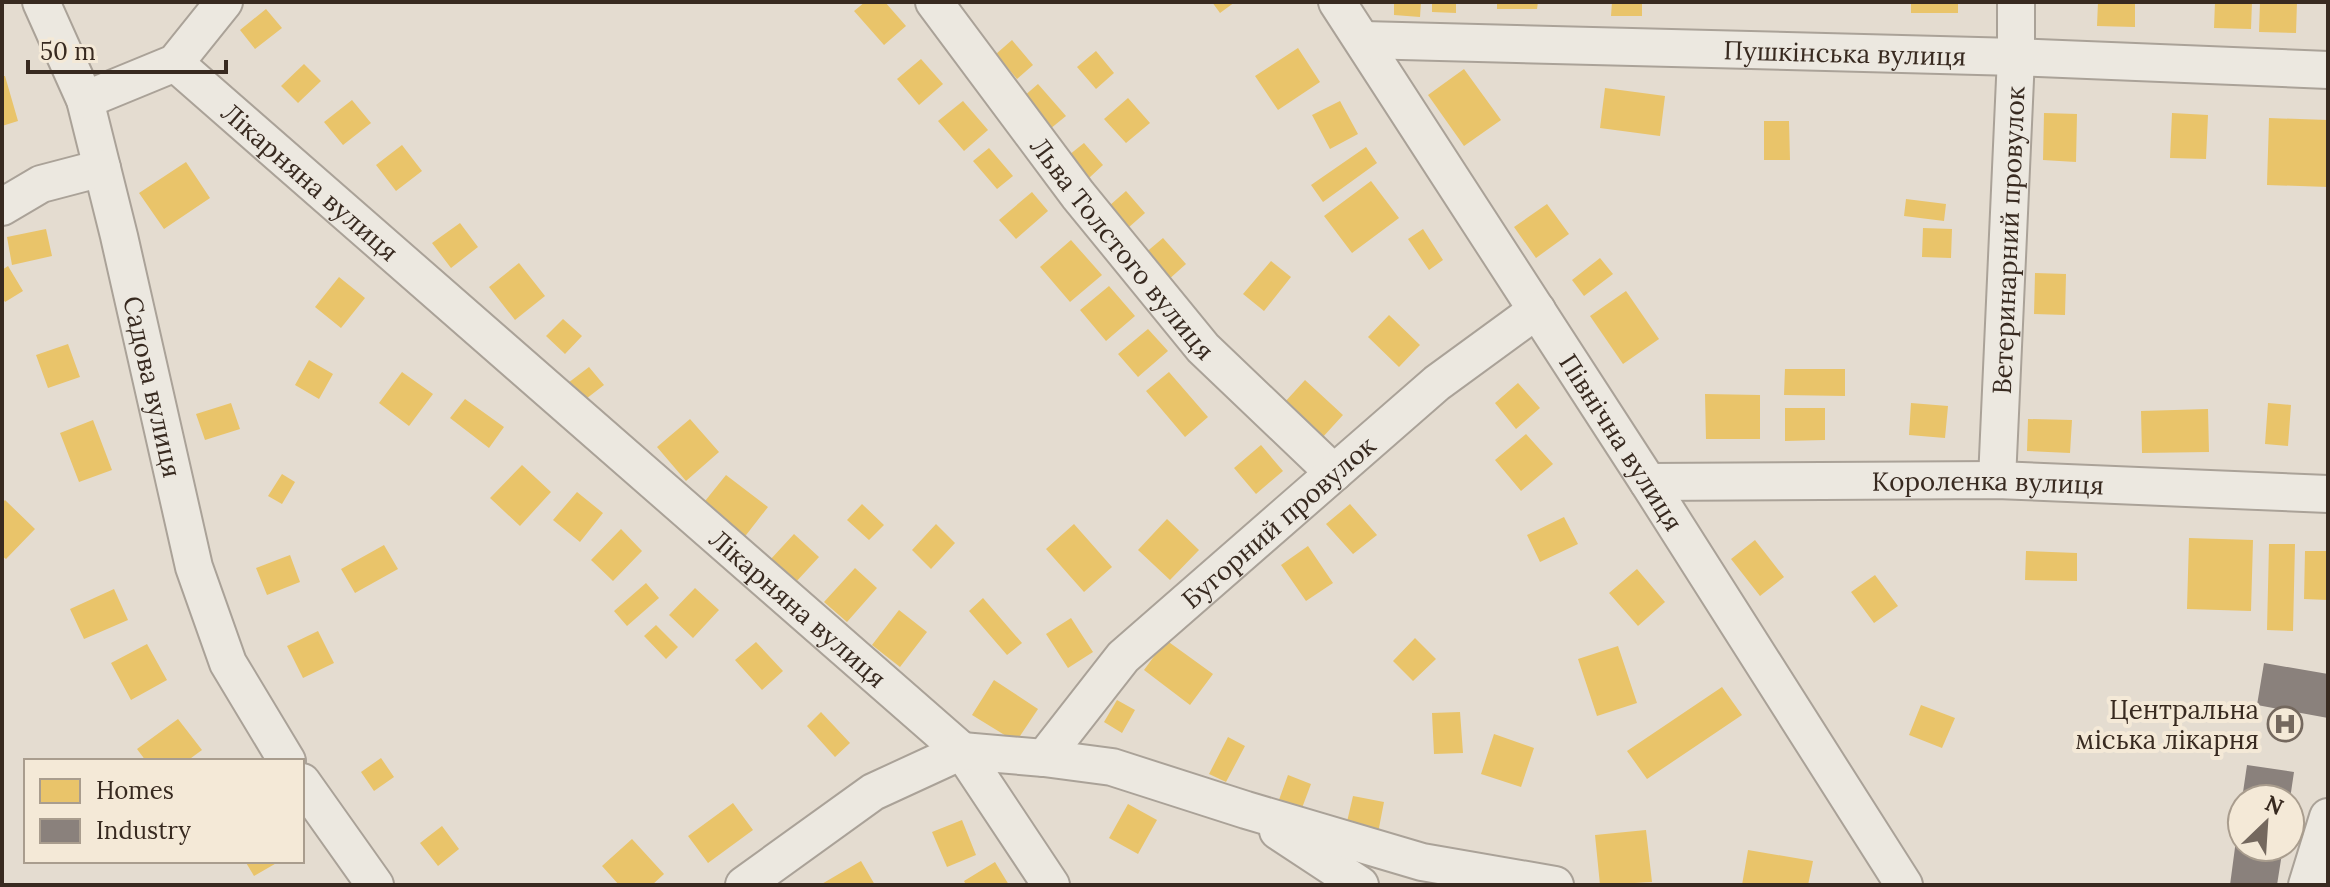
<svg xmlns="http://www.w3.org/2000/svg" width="2330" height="887" viewBox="0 0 2330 887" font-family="Lora,serif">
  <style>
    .homes { fill: #e9c46a }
    .industry { fill: #8a817c }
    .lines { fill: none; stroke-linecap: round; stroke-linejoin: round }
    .minor-casing { stroke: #aaa298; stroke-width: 40 }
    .minor { stroke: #ece8e0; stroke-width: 36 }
    .labels { text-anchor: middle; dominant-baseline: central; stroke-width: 8; stroke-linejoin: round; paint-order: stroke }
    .street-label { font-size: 26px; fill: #382a20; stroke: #f4e9d7 }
    .poi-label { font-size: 26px; fill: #382a20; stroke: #f4e9d7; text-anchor: end }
  </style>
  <rect width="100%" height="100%" fill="#e4dcd0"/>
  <path class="homes" d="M865,2H885L906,26L884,45L854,11Z
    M1212,2H1235L1220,13Z
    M1394,2H1421L1420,17L1394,15Z
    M1432,2H1456V13L1432,12Z
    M1497,2H1538L1537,9H1497Z
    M1612,2H1642V16H1611Z
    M1911,2H1958V13H1911Z
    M2098,2H2135V27L2097,26Z
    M2215,2H2252L2251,29L2214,28Z
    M2260,2H2297L2296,33L2259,32Z
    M266,9L282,28L255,49L240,30Z
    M1012,40L1033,65L1017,79L996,54Z
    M1298,48L1320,82L1278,110L1255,76Z
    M1096,51L1114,73L1096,89L1077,67Z
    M921,59L943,84L919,105L897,79Z
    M304,64L321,81L298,103L281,86Z
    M1464,69L1501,120L1464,146L1428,95Z
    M2,76H5L18,121L2,126Z
    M1038,84L1066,116L1050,129L1023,97Z
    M1605,88L1665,96L1660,136L1600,128Z
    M1128,98L1150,123L1126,143L1104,119Z
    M352,100L371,123L343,145L324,122Z
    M963,101L988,130L964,151L938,121Z
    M1340,101L1358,134L1330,149L1312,115Z
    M2044,113L2077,114L2076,162L2043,160Z
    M2172,113L2208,115L2206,159L2170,158Z
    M2269,118L2328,120V187L2267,185Z
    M1764,121H1789L1790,160H1764Z
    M1084,143L1103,165L1089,178L1069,155Z
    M402,145L422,171L396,191L376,165Z
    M1366,147L1377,163L1323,202L1311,185Z
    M989,148L1013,176L997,189L973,161Z
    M186,162L210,198L164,229L139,193Z
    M1371,181L1399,218L1352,253L1324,216Z
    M1126,191L1145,213L1128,228L1109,206Z
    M1032,192L1048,211L1016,239L999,220Z
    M1906,199L1946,204L1944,221L1904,216Z
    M1547,204L1569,234L1536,258L1514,227Z
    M460,223L478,247L451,268L432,243Z
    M1923,228L1952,229L1951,258L1922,257Z
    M46,229L52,256L12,265L7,237Z
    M1423,229L1443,260L1429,270L1408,239Z
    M1163,238L1186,264L1167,281L1144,254Z
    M1071,240L1102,275L1070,302L1040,267Z
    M1600,258L1613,274L1584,296L1572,280Z
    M1271,261L1291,277L1264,311L1243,294Z
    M519,263L545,296L515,320L489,287Z
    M8,266L23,291L5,302L2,297V270Z
    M2035,273L2066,274L2065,315L2034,314Z
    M339,277L365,298L341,328L315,307Z
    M1109,286L1135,316L1106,341L1080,310Z
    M1626,291L1659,339L1623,364L1590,316Z
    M1389,315L1420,345L1399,367L1368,337Z
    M563,319L582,336L565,354L546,336Z
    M1148,329L1168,351L1138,377L1118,354Z
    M68,344L80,377L48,388L36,355Z
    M309,360L333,374L319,399L295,385Z
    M589,367L604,385L582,402L568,383Z
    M1785,369H1845V396L1784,395Z
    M402,372L433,394L409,426L379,403Z
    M1169,372L1208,417L1185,437L1146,391Z
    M1305,380L1343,415L1322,438L1284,403Z
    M1518,383L1540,408L1516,429L1495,403Z
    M1705,394L1760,395V439H1706Z
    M465,399L504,427L489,448L450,418Z
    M231,403L240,429L205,440L196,414Z
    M1911,403L1948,406L1945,438L1909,435Z
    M2268,403L2291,405L2288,446L2265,444Z
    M1785,408H1825V440L1785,441Z
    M2208,409L2209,452L2142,453L2141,411Z
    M690,419L719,452L686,481L657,447Z
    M2028,419L2072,420L2070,453L2027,451Z
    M93,420L112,470L79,482L60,433Z
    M1526,434L1553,464L1521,491L1495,460Z
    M1261,445L1283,471L1256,494L1234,468Z
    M522,465L551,492L520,526L490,498Z
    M282,474L295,482L282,504L268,496Z
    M726,475L768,507L743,539L701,506Z
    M577,492L603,513L580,542L553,520Z
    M5,500L35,529L6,559L2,556V503Z
    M862,504L884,525L869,540L847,520Z
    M1350,504L1377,535L1353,554L1326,524Z
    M1564,517L1578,544L1540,562L1527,535Z
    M1167,519L1199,550L1170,580L1138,550Z
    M936,524L955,543L931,569L912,550Z
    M1074,524L1112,567L1084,592L1046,549Z
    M621,529L642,551L613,581L591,560Z
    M794,534L819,557L795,583L770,560Z
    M2189,538L2253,540L2251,611L2187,609Z
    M1755,540L1784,577L1760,596L1731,559Z
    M2269,544H2295L2293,631L2267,630Z
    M384,545L398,569L355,593L341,569Z
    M1308,546L1333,583L1306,601L1281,565Z
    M2026,551L2077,553V581L2025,580Z
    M2305,551H2328V600L2304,599Z
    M290,555L300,582L267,595L256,568Z
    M855,568L877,588L847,622L824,602Z
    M1637,569L1665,602L1638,626L1609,593Z
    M1875,575L1898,606L1874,623L1851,592Z
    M646,583L659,598L627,626L614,611Z
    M695,588L719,610L693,638L669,615Z
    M114,589L128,620L84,639L70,609Z
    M983,598L1022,643L1007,655L969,611Z
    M899,610L927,632L900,667L872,645Z
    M1071,618L1093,652L1068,668L1046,634Z
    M656,625L678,647L666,659L644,636Z
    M318,631L334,663L303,678L287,646Z
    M1415,638L1436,659L1413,681L1393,661Z
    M1166,640L1213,674L1190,705L1144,670Z
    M756,642L783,671L762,690L735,660Z
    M147,644L167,680L131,700L111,663Z
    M1618,646L1637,703L1597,716L1578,659Z
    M994,680L1038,709L1016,742L972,715Z
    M1722,687L1742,715L1647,779L1627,751Z
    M1117,700L1135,710L1122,733L1104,722Z
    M1921,705L1955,718L1942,748L1909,735Z
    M821,712L850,743L835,757L807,726Z
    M1460,712L1463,753L1434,754L1432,713Z
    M178,719L202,750L187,761H146L137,749Z
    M1494,734L1534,748L1521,787L1481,774Z
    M1228,737L1245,746L1226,782L1209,774Z
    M381,758L394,777L374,791L361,772Z
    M1288,775L1311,784L1299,816L1276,808Z
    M1353,796L1384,802L1378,833L1346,826Z
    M733,803L753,830L708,863L688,836Z
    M1128,804L1157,820L1138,854L1109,838Z
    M962,820L976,855L947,867L932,832Z
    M442,826L459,849L438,866L420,843Z
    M1646,830L1652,882L1600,885L1595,835Z
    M632,839L664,874L652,885H619L602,866Z
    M1748,850L1813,861L1808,885H1742Z
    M245,861H280L254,876Z
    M861,861L875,885H820Z
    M995,862L1009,885H966L964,881Z"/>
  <path class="industry" d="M2264,663L2328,674V718L2257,705Z
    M2247,765L2294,772L2290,799H2242Z
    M2240,810H2242V847H2283L2277,885H2230Z"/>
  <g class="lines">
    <g class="minor-casing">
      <g id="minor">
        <path id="s1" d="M41,2L85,100L119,236L194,567L228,663L287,761"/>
        <path id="s2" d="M934,2L1078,195L1203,348L1334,473"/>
        <path id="s3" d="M1337,2L1648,482L1904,885"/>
        <path id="s4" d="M1363,40L2016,57L2328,70"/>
        <path id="s5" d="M175,63L962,751L1051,885"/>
        <path d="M85,100L175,63L224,2"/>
        <path d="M2,207L41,184L102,168"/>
        <path id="s6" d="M1997,480L2016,57V2"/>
        <path id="s7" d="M1648,482L1997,480L2328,494"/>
        <path id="s8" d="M1044,758L1123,657L1437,383L1537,310"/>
        <path d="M302,782L375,885"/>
        <path d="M1278,831L1360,885"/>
        <path d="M744,885L873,792L962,751L1044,758L1112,767L1246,810L1422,862L1555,885"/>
        <path d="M2307,885L2328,817"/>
      </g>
    </g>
    <use href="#minor" class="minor"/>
  </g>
  <defs>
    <g id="hospital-ring" transform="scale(1.8)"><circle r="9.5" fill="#f4e9d7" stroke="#74685e" stroke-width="1.5"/><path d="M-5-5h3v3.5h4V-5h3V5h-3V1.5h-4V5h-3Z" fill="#74685e"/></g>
  </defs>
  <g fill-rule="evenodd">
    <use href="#hospital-ring" x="2285" y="724"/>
  </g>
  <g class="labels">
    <g class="street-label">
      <text stroke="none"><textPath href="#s4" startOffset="482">Пушкінська вулиця</textPath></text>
      <text stroke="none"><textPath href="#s5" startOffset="180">Лікарняна вулиця</textPath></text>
      <text stroke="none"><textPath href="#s6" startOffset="240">Ветеринарний провулок</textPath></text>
      <text stroke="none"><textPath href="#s2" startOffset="310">Льва Толстого вулиця</textPath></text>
      <text stroke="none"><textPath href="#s1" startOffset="402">Садова вулиця</textPath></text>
      <text stroke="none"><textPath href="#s3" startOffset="524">Північна вулиця</textPath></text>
      <text stroke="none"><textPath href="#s7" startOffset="340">Короленка вулиця</textPath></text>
      <text stroke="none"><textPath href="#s8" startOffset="334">Бугорний провулок</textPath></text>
      <text stroke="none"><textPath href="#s5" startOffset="828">Лікарняна вулиця</textPath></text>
    </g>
    <g class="poi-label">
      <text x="2259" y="709">Центральна<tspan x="2259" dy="30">міська лікарня</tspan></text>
    </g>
  </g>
  <rect width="2330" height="887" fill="none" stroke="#382a20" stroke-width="8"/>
  <rect x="24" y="759" width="280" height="104" fill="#f4e9d7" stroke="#a99d8e" stroke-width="2"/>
  <rect x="40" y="779" width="40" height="24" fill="#e9c46a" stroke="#a99d8e" stroke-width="2"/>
  <text x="96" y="799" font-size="24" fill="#382a20">Homes</text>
  <rect x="40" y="819" width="40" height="24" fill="#8a817c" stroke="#a99d8e" stroke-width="2"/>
  <text x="96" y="839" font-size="24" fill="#382a20">Industry</text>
  <g transform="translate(2266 823) rotate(25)"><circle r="38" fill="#f4e9d7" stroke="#a99d8e" stroke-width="2"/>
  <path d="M0-6L14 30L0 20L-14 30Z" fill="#74685e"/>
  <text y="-12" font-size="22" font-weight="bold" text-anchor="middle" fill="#382a20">N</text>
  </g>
  <path d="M28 60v12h198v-12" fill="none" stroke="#382a20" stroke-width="4"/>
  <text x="40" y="60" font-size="24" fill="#382a20" stroke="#f4e9d7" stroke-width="6" paint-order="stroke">50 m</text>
</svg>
